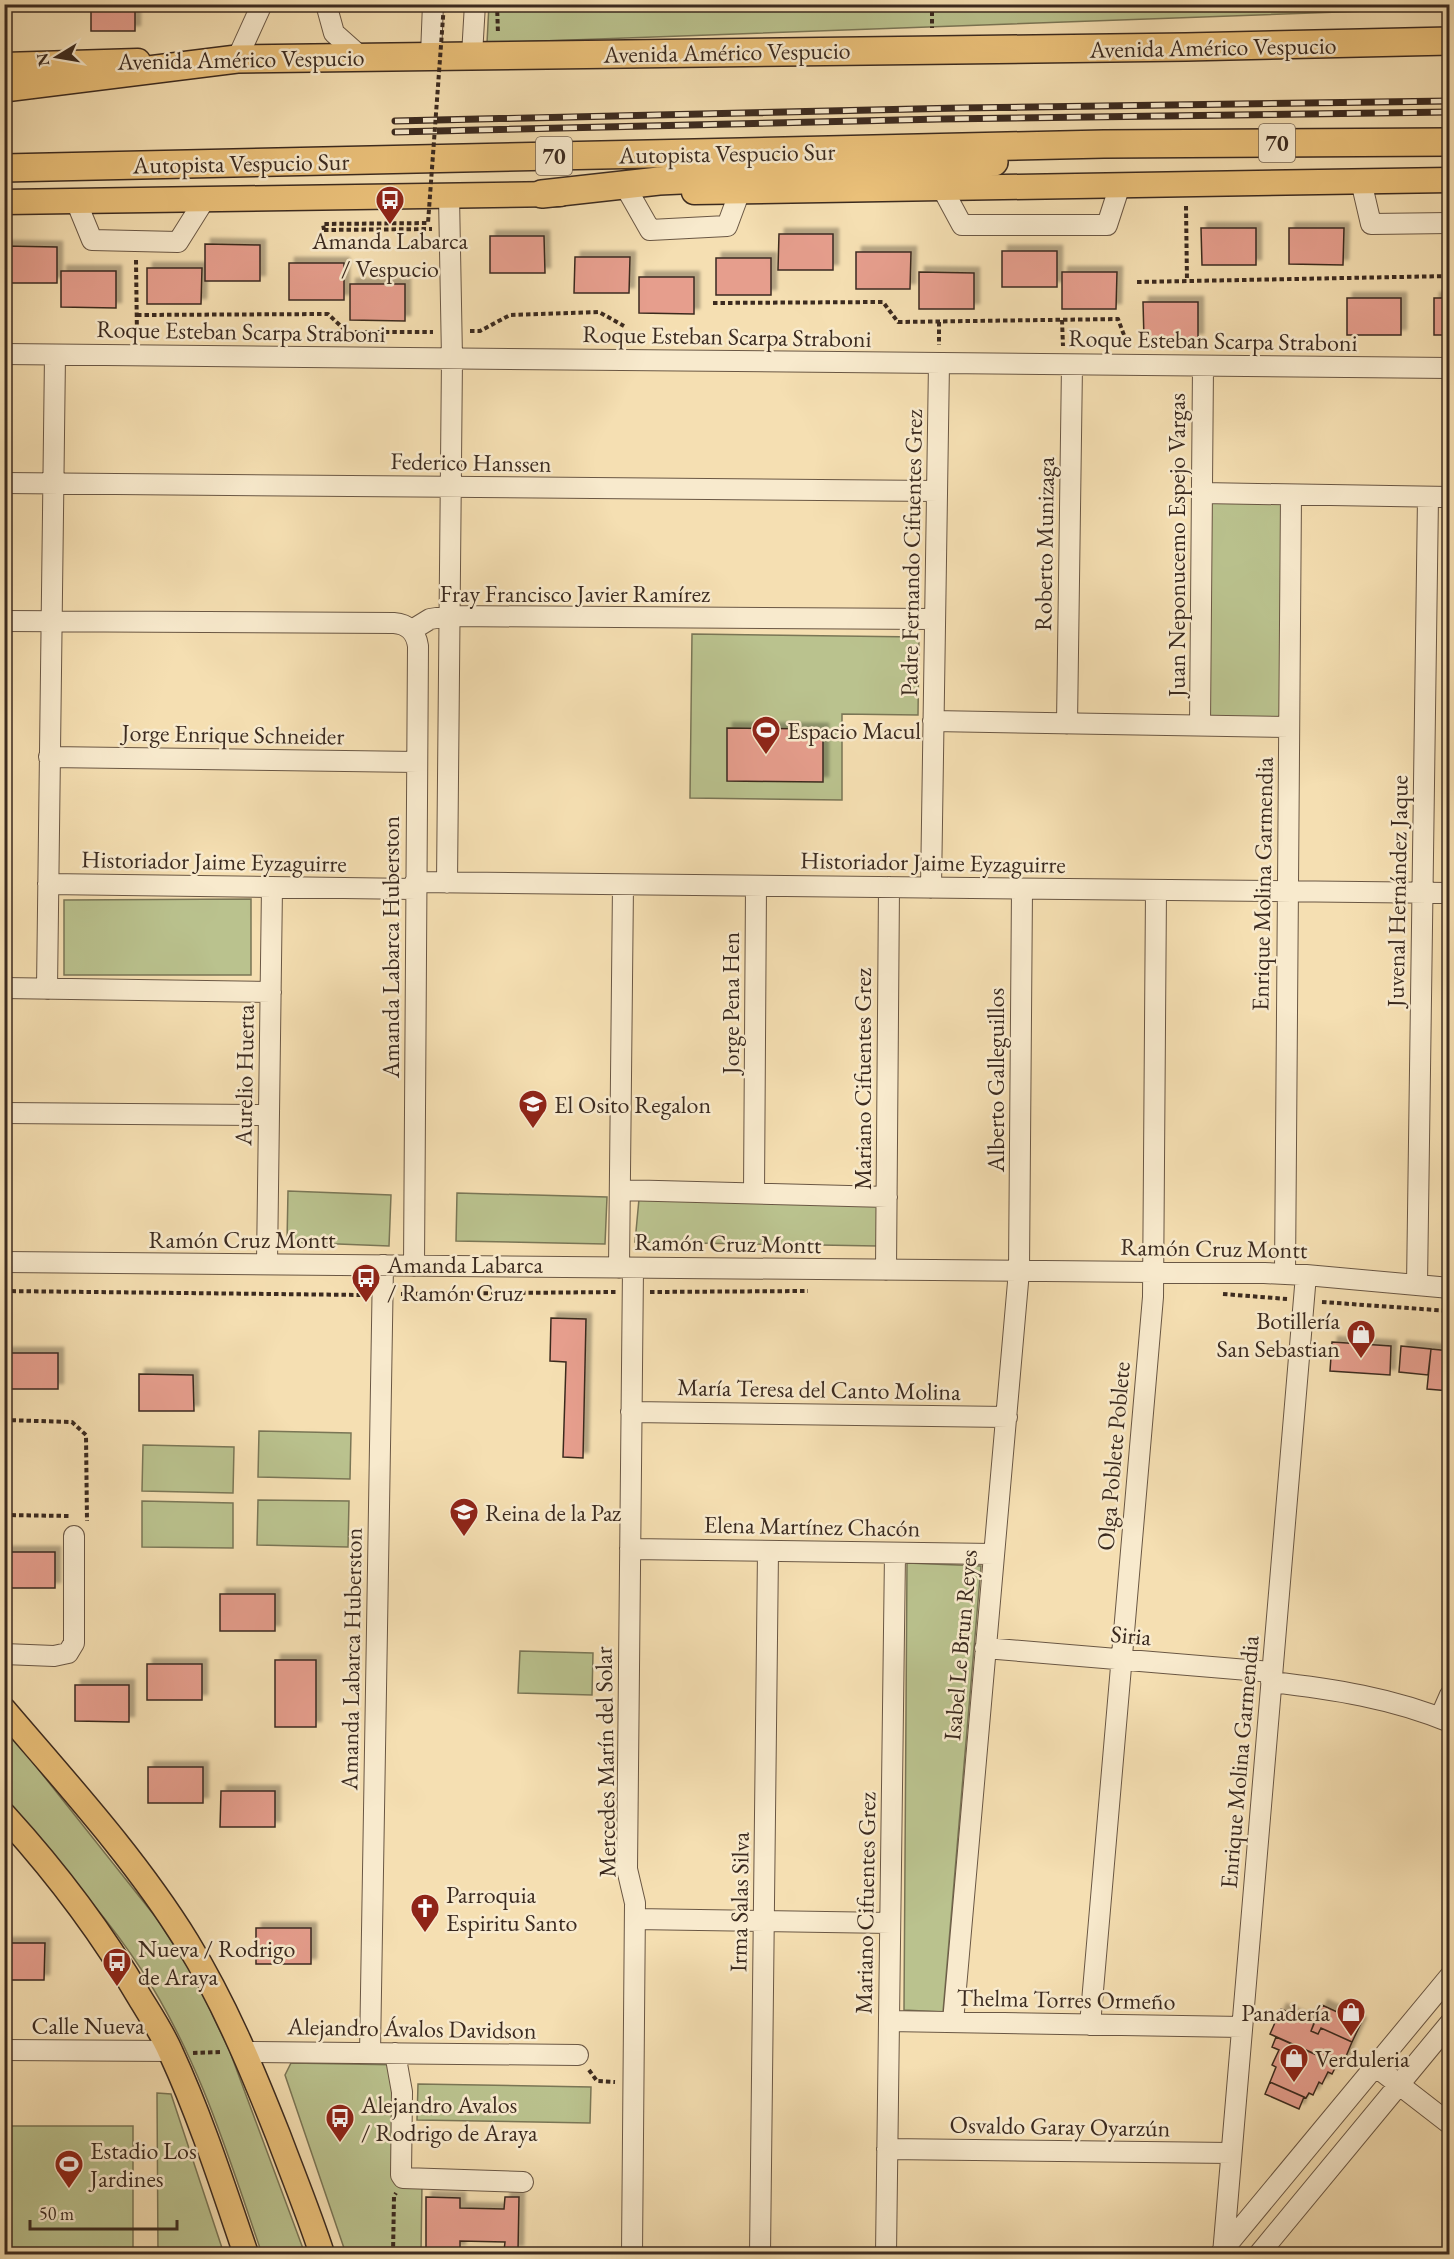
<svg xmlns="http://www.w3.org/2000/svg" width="1454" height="2259" viewBox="0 0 1454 2259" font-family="'EB Garamond',serif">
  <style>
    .green { fill: #bac28e; stroke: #7a7656; stroke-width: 1.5 }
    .building { fill: #e69e8d; stroke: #3b2a1f; stroke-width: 1.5; filter: url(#shadow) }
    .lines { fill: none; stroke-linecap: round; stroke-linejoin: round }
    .minor-casing { stroke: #6a5744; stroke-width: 22 }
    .major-casing { stroke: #3b2a1f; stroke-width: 27 }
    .highway-casing { stroke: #3b2a1f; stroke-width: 30 }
    .path { stroke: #3b2a1f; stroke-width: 4; stroke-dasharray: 4.5 3; stroke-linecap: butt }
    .minor { stroke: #f8eacd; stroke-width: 20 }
    .major { stroke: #eac079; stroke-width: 24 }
    .highway { stroke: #eac079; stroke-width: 27 }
    .rail-casing { stroke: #3b2a1f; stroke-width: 7 }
    .rail { stroke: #f8eacd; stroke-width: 4.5; stroke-dasharray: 14; stroke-linecap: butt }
    .path-bridge { stroke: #3b2a1f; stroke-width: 4; stroke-dasharray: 4.5 3; stroke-linecap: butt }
    .labels { text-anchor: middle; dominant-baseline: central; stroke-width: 5; stroke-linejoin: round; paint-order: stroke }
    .shield { fill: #f8eacd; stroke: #746453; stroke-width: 1.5 }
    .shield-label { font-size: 22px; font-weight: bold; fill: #3b2a1f }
    .street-label { font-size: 24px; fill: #3b2a1f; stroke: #f8eacd }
    .poi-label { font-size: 24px; fill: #3b2a1f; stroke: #f8eacd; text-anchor: start }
  </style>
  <defs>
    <filter id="shadow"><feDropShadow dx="5.5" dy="-5.5" stdDeviation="1.5" flood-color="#0004"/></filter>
  </defs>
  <rect width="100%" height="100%" fill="#f5dfb2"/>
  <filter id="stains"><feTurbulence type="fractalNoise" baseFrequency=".00333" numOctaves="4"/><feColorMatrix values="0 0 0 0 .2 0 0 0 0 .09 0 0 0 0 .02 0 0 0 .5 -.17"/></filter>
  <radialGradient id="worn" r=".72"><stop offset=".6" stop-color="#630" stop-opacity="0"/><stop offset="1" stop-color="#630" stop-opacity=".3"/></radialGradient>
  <path class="green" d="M489,4L1450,5L1449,8L487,43Z
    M1208,499L1285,501L1286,721L1205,718Z
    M692,634L919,637L918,715L842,714V800L690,798Z
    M251,899V975H64V900Z
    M288,1191L391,1195L389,1246L287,1242Z
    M457,1193L607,1197L605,1244L456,1241Z
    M639,1199L879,1202L877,1246L635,1242Z
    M259,1431L351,1433L350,1479L258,1477Z
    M143,1445L234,1447L233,1493L142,1491Z
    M258,1500L349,1501L348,1547L257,1545Z
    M142,1501L233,1503V1548L142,1547Z
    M907,1563L981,1566L943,2012L904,2010Z
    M520,1651L593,1653L592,1695L518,1693Z
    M4,1726L158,1920L196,1980L230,2052L305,2254H262C228,2155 199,2058 141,1969C102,1909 52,1857 5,1803Z
    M291,2063L404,2065L402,2182L422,2183L421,2254H346L285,2075Z
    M418,2084L591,2087L590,2123L417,2120Z
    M157,2093L171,2094L224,2254H158Z
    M5,2126H133V2254H5Z"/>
  <path class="building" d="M4,4H32V7L4,6Z
    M91,9H135V31H91Z
    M1201,228H1256V265H1202Z
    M1289,228H1344L1343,265L1289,264Z
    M779,234H833V270H778Z
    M490,236H544L545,273H490Z
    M205,244L260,245V281H205Z
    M4,246L57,247V283H4Z
    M1002,251H1057V287H1002Z
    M856,252H911L910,289H856Z
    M575,257H630L629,293H574Z
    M716,258H771V295H716Z
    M289,263H344V300H289Z
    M147,268H202L201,304H147Z
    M61,271H116V308L61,307Z
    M919,272L974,273V309H919Z
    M1062,272H1117L1116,309H1062Z
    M639,277H694V314L639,313Z
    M350,284H405V321L350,320Z
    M1347,298H1401V335H1347Z
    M1434,298H1450V335H1434Z
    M1143,302H1198V339H1144Z
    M727,728L823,729V782L727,781Z
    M551,1318L586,1319L583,1458L563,1457L566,1362L550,1361Z
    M1332,1342L1391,1346L1390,1375L1330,1371Z
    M1401,1346L1431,1349L1428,1375L1399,1372Z
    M1431,1349L1450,1351V1391L1427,1389Z
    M4,1353H58V1389H4Z
    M139,1374L193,1375L194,1411H139Z
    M4,1552H55V1588H4Z
    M220,1594H275V1631H220Z
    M275,1660H316V1727H275Z
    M147,1664H202V1700H147Z
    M75,1685H129V1722L75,1721Z
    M148,1767H203V1803H148Z
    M221,1791H275V1827H220Z
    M256,1928H311V1964H256Z
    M4,1943H45L44,1980H4Z
    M1322,2005L1361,2023L1352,2042L1321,2028L1318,2034L1311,2031Z
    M1281,2009L1314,2023L1311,2031L1318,2034L1321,2028L1352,2042L1342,2066L1270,2034Z
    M1276,2037L1337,2064L1332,2074L1328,2072L1322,2084L1319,2082L1313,2095L1309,2093L1306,2098L1270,2082L1276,2067L1272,2065L1279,2050L1272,2047Z
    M1270,2082L1304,2097L1299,2109L1265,2094Z
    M426,2197L460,2198V2208L504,2209L505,2197H519L518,2251H504L505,2242L460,2241V2250L426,2249Z"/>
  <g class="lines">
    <g class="minor-casing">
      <path id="minor" d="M326,4L334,33L361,57
        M431,55L433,4
        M472,55L475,4
        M237,59L262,4
        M1361,181L1371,224L1450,223
        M942,188L962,225H1107L1120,185
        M629,193L650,230L727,226L740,191
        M76,201L92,240L178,242L205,199
        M4,354L1450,368
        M4,483L937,491
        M1202,493L1450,497
        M4,621L394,623C408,624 416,632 418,646L414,1266
        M412,630L430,619L449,616L935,619
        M933,721L1289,727
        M1067,724L1072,365
        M1200,725L1203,366
        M49,757L417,762
        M415,882L1450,893
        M447,883L452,358L449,196
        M48,884L415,889
        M931,888L939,363
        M4,988L271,992
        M47,989L55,355
        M4,1113L269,1115
        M620,1190L887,1197
        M754,1193L756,886
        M4,1262L1264,1273L1306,1275L1450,1288
        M267,1264L272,887
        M619,1268L623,885
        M886,1270L889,887
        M1285,1274L1291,495
        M1417,1285L1428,497
        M631,1412L1007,1417
        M630,1549L993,1554
        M985,1648L1272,1672
        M4,1654L54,1656L68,1653L74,1643V1536
        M1271,1682C1333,1689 1392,1698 1450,1722
        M1440,1718L1450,1695
        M635,1919L890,1923
        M889,2021L1242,2027
        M953,2022L1019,1271L1022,889
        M1090,2025L1153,1297L1156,890
        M4,2050L170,2051
        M245,2052L578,2055
        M370,2053L383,1265
        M395,2053L402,2092L401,2175L403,2178L523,2182
        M1375,2066L1450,2124
        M887,2149L1231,2153
        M1222,2251L1450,1976
        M632,2254L635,1903L627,1869L633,1268
        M760,2254L768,1551
        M886,2254L895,1553
        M1223,2254L1306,1275
        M1259,2254L1450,2023"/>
    </g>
    <g class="major-casing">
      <path id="major" d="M4,65L138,61
        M694,192L1450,180
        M4,202L560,194
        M4,1710C68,1785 135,1858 187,1942C225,2004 251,2067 278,2135C293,2175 309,2214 322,2254
        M4,1815C56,1872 101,1931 140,1998C151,2016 163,2034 171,2053C201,2118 223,2187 246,2254"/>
    </g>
    <g class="highway-casing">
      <path id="highway" d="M4,88L237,59L1186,47L1450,41
        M4,168L1104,144L1450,142
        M542,194L659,181L926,169L994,162"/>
    </g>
    <path class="path" d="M497,4L498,34
      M932,4V28
      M1186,206L1187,281
      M324,230L432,229
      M136,260L137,337
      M1137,282L1450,276
      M713,303L883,302L898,322L1118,319L1128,346
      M137,315L328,314L347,332H433
      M1062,320L1063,346
      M939,322V345
      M470,331H480L510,315L599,312L624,326
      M4,1291L364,1295
      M650,1292L808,1291
      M401,1294L616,1292
      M1223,1294L1287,1299
      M1322,1302L1450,1311
      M4,1420L72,1422L86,1435L87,1521
      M4,1515L71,1516
      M193,2053L222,2052
      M589,2070L597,2081L615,2082
      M393,2254L394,2196L396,2193"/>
    <use href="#minor" class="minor"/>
    <use href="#major" class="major"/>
    <use href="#highway" class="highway"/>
    <g class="rail-casing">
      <path id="rail" d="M395,121L959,108L1450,101
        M395,132L941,119L1450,112"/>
    </g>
    <use href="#rail" class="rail"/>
    <path class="path-bridge" d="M324,230L323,224L428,223L444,4"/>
  </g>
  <defs>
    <g id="bus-pin" transform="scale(1.5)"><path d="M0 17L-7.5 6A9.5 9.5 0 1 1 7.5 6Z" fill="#8f2418" stroke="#f8eacd"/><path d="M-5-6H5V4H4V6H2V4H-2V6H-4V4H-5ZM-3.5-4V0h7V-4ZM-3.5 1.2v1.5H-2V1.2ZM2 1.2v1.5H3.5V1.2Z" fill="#fff"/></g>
    <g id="stadium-pin" transform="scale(1.5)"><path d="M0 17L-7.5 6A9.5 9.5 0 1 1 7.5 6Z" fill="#8f2418" stroke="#f8eacd"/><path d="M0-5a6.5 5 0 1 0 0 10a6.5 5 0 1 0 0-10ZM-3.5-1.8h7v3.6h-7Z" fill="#fff"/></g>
    <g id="school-pin" transform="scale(1.5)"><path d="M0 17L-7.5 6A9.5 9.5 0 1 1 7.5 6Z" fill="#8f2418" stroke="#f8eacd"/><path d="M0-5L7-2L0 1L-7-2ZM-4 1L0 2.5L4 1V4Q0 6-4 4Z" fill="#fff"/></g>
    <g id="shop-pin" transform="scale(1.5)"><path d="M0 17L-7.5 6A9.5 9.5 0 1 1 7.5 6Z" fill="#8f2418" stroke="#f8eacd"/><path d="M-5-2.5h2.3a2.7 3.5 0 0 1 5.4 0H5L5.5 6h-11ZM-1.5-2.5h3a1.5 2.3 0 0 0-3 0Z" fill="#fff"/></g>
    <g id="church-pin" transform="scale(1.5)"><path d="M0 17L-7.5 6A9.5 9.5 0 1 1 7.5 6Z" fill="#8f2418" stroke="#f8eacd"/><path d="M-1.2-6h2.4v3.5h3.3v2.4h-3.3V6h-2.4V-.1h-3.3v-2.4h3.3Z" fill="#fff"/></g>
  </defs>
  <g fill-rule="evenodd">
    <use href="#bus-pin" x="390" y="200"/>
    <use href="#stadium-pin" x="766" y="730"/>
    <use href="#school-pin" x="533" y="1104"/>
    <use href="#bus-pin" x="366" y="1278"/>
    <use href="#shop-pin" x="1361" y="1334"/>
    <use href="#school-pin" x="464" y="1512"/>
    <use href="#church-pin" x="425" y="1908"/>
    <use href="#bus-pin" x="117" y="1962"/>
    <use href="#shop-pin" x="1351" y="2012"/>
    <use href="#shop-pin" x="1294" y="2058"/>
    <use href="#bus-pin" x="340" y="2118"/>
    <use href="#stadium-pin" x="69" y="2164"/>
  </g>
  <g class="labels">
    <g class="shield">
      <rect x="1259" y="124" width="36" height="38" rx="4.5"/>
      <rect x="536" y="137" width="36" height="38" rx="4.5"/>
    </g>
    <g class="shield-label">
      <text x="1277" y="143">70</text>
      <text x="554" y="156">70</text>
    </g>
    <g class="street-label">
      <text transform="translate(1213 47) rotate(-1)">Avenida Américo Vespucio</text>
      <text transform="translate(727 52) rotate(-1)">Avenida Américo Vespucio</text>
      <text transform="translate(241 59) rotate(-1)">Avenida Américo Vespucio</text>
      <text transform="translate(727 153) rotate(-1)">Autopista Vespucio Sur</text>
      <text transform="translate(241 163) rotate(-1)">Autopista Vespucio Sur</text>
      <text transform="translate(241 331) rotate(1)">Roque Esteban Scarpa Straboni</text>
      <text transform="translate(727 336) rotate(1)">Roque Esteban Scarpa Straboni</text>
      <text transform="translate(1213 340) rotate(1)">Roque Esteban Scarpa Straboni</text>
      <text transform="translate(471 462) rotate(1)">Federico Hanssen</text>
      <text transform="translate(1044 544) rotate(-89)">Roberto Munizaga</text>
      <text transform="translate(1176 545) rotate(-90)">Juan Neponucemo Espejo Vargas</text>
      <text transform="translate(911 553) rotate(-89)">Padre Fernando Cifuentes Grez</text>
      <text x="575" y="593">Fray Francisco Javier Ramírez</text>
      <text transform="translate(233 734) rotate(1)">Jorge Enrique Schneider</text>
      <text transform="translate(214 861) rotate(1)">Historiador Jaime Eyzaguirre</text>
      <text transform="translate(933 862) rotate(1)">Historiador Jaime Eyzaguirre</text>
      <text transform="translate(1262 884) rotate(-89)">Enrique Molina Garmendia</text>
      <text transform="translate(1397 891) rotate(-89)">Juvenal Hernández Jaque</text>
      <text transform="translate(390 947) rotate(-90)">Amanda Labarca Huberston</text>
      <text transform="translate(730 1003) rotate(-90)">Jorge Pena Hen</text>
      <text transform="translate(244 1075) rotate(-89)">Aurelio Huerta</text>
      <text transform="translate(862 1079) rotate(-90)">Mariano Cifuentes Grez</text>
      <text transform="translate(995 1080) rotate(-90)">Alberto Galleguillos</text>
      <text x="242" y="1239">Ramón Cruz Montt</text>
      <text transform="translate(728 1243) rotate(1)">Ramón Cruz Montt</text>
      <text transform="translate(1214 1248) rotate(1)">Ramón Cruz Montt</text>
      <text transform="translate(819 1389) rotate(1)">María Teresa del Canto Molina</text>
      <text transform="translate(1113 1456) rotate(-85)">Olga Poblete Poblete</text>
      <text transform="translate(812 1526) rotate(1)">Elena Martínez Chacón</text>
      <text transform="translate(1131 1635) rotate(5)">Siria</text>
      <text transform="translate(960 1645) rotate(-85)">Isabel Le Brun Reyes</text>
      <text transform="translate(351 1659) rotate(-89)">Amanda Labarca Huberston</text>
      <text transform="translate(605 1762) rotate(-91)">Mercedes Marín del Solar</text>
      <text transform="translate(1239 1762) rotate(-85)">Enrique Molina Garmendia</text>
      <text transform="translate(739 1902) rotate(-89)">Irma Salas Silva</text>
      <text transform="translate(865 1903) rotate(-89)">Mariano Cifuentes Grez</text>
      <text transform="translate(1066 1999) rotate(1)">Thelma Torres Ormeño</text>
      <text x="88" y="2025">Calle Nueva</text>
      <text transform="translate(412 2028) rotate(1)">Alejandro Ávalos Davidson</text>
      <text transform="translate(1060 2126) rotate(1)">Osvaldo Garay Oyarzún</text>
    </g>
    <g class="poi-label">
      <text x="390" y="240" text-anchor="middle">Amanda Labarca<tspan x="390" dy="28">/ Vespucio</tspan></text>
      <text x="787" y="730">Espacio Macul</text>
      <text x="554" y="1104">El Osito Regalon</text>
      <text x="387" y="1264">Amanda Labarca<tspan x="387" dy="28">/ Ramón Cruz</tspan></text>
      <text x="1340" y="1320" text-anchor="end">Botillería<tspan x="1340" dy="28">San Sebastian</tspan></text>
      <text x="485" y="1512">Reina de la Paz</text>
      <text x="446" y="1894">Parroquia<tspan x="446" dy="28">Espiritu Santo</tspan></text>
      <text x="138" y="1948">Nueva / Rodrigo<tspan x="138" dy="28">de Araya</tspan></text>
      <text x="1330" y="2012" text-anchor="end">Panadería</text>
      <text x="1315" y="2058">Verduleria</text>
      <text x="361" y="2104">Alejandro Avalos<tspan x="361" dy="28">/ Rodrigo de Araya</tspan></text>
      <text x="90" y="2150">Estadio Los<tspan x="90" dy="28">Jardines</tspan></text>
    </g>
  </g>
  <rect width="1454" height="2259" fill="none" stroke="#f5dfb2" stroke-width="24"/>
  <rect x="6" y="6" width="1442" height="2247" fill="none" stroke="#3b2a1f" stroke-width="3"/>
  <rect x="12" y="12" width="1430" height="2235" fill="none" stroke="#3b2a1f" stroke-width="1.5"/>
  <g transform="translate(57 57) rotate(259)" stroke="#f8eacd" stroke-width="4.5" paint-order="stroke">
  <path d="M0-4.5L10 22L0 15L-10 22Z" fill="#3b2a1f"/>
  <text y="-9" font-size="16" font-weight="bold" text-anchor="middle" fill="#3b2a1f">N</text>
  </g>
  <path d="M30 2220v9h147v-9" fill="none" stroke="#3b2a1f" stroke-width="3"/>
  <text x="39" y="2220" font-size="18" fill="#3b2a1f" stroke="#f8eacd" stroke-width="4.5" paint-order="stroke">50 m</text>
  <rect width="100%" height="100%" filter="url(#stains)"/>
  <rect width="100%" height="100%" fill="url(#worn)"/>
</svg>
